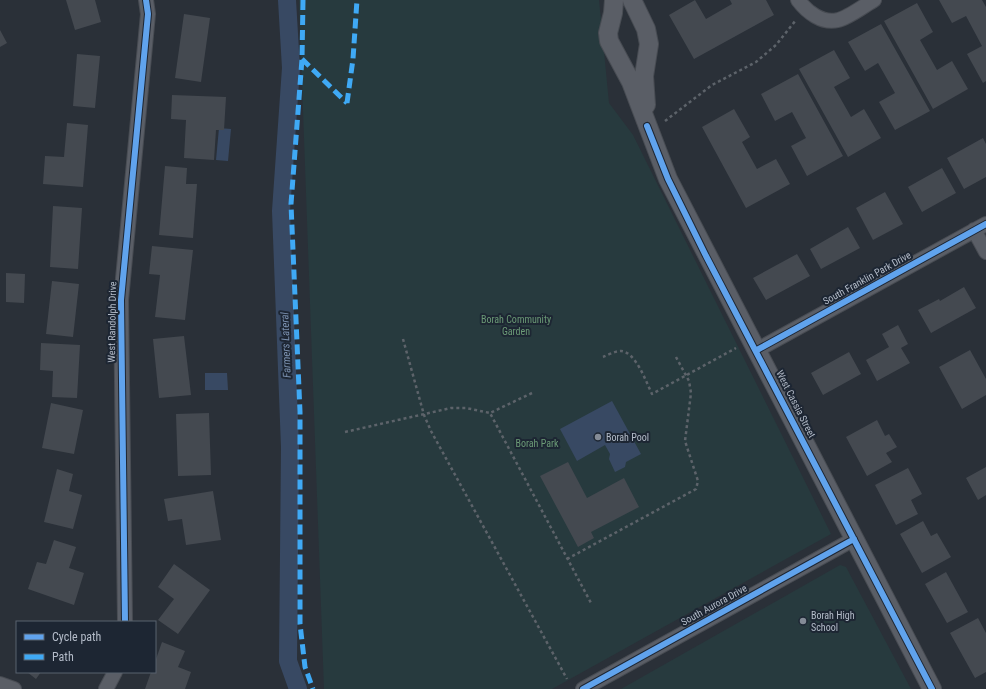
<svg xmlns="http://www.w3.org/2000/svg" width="986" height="689" viewBox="0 0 986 689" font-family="'Roboto Condensed',sans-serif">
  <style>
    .green { fill: #273a3e }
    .water { fill: #384963 }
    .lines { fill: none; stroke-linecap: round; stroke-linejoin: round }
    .canal { stroke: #384963; stroke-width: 18 }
    .building { fill: #444950 }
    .minor-casing { stroke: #484c53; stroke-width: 16 }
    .tertiary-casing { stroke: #484c53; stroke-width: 20 }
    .path { stroke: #5d636a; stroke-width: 2.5; stroke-dasharray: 3 3; stroke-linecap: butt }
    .minor { stroke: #5a5e66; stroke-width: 14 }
    .tertiary { stroke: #5a5e66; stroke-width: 18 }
    .quiet { stroke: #3fa9f5; stroke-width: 5; stroke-dasharray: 10 5; stroke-linecap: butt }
    .cycleway-casing { stroke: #1d2633; stroke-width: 8 }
    .cycleway { stroke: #60a3ed; stroke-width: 6 }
    .poi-dot { fill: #848b96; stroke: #1d2633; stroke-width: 1.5 }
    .labels { text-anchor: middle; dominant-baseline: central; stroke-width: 4; stroke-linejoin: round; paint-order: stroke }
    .street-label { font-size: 10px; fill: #b4bcc9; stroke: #1d2633 }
    .park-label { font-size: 10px; fill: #6b9a76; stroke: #1d2633 }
    .poi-label { font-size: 10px; fill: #b4bcc9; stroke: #1d2633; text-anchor: start }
    .water-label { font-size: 11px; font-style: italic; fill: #7c92b1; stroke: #1d2633 }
  </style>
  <rect width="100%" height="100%" fill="#2a3038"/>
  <path class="green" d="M299,0H599L609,103L633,135L831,534L552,689H324Z
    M840,565L846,567L911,689H621Z"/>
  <path class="water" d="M219,128L231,129L228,161L216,160Z
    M205,373H227L228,390H205Z
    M612,401L641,454L626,462L625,467L615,472L609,459L610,454L605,445L577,461L560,429Z"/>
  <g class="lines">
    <path class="canal" d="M287,0L291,68L281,211L290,447L288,661L298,689"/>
  </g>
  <path class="building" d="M66,0H95L101,22L75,30Z
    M695,0L706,19L732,4L730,0H766L774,15L694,59L669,15Z
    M939,0H982L986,7V81L983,83L967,54L982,46L966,16L952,23Z
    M917,3L933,32L920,40L937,70L952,61L968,89L933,109L884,21Z
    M184,14L210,18L201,82L175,78Z
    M881,24L930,111L895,130L879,102L895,93L878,63L865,71L848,42Z
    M0,30L7,43L0,47Z
    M834,50L850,78L834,87L851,117L864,109L881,138L848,157L799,69Z
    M77,54L100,56L95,108L73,106Z
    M798,74L843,156L807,176L791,146L806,138L792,112L775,121L761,94Z
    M172,95L226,97L224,130H216L214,160L184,158L186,120L171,119Z
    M734,109L750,137L742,142L757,169L776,159L790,184L746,208L702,127Z
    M67,123L88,125L83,187L43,184L45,156L64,157Z
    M983,138L986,144V177L964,189L947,158Z
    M165,166L187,168L186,184H197L193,238L159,235Z
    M942,168L956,193L922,212L908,187Z
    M885,192L903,224L873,240L856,208Z
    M53,206L82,208L78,269L50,267Z
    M848,227L860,248L821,269L810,249Z
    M152,246L193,250L185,320L155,317L160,275L149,274Z
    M797,254L810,276L766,300L753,278Z
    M6,273L25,274L24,303L6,302Z
    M52,281L79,284L73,337L46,334Z
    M964,287L976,308L931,333L918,310L939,299L940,301Z
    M898,325L908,344L901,348L910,363L877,381L866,360L889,347L882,334Z
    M184,336L191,395L159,398L153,339Z
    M41,343L80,345L77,398L52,397L53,371L40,370Z
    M970,350L986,379V395L962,409L939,367Z
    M849,352L861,374L823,395L811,373Z
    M51,403L83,410L74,454L42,448Z
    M209,413L211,475L178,476L176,414Z
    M877,420L885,436L889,434L897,447L886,453L892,462L867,476L846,437Z
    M568,462L587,498L624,478L639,507L591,532L594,538L578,547L540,476Z
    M986,467V495L978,500L966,478Z
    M908,468L922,494L911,500L918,514L896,525L875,485Z
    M57,469L73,474L69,491L82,495L73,529L44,522Z
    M213,491L221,540L186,545L182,519L168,521L164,499Z
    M923,521L931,536L937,533L951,557L922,573L900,534Z
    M54,540L76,547L69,568L84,573L74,605L28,589L37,562L46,564Z
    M174,564L210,590L178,634L158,620L174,599L158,587Z
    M946,572L968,612L947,623L925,584Z
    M978,618L986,633V672L975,678L950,633Z
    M162,642L185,651L178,667L191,672L185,689H145L151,672H155V662Z
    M27,672H41L36,679Z"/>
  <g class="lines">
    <g class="minor-casing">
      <path id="minor" d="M798,0C807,12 822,24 838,20C848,18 865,5 874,0
        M974,230L986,252
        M757,350L986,224
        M125,622L121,300L148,14L146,0
        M0,684L14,689
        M106,689L115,672
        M583,689L854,539"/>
    </g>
    <g class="tertiary-casing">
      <path id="tertiary" d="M614,0L613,13L608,33L609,41L631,82L668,179L932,689
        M632,0L646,29L649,44L644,76L646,105"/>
    </g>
    <path class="path" d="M665,121L712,85L756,62L776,45L796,20
      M403,339L424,415L431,431L567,679
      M603,357C608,355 615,351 621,351C636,352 646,382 652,394L736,348
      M532,393L490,413L591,603
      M345,432L451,408H466L490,413
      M567,559L696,489L698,481L685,441L691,393L689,381L676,357"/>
    <use href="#minor" class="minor"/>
    <use href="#tertiary" class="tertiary"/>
    <path class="quiet" d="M303,0L302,59L291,204L300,412V624L305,667L313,689
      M302,59L347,103
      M347,103L353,59L357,0"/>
    <g class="cycleway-casing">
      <path id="cycleway" d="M647,126L668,179L706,256L932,689
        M757,350L986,224
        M125,622L121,300L148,14L146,0
        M583,689L854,539"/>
    </g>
    <use href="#cycleway" class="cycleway"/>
  </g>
  <g class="poi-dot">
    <circle cx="598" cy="437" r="4"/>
    <circle cx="803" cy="621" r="4"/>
  </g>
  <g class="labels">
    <g class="street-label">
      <text transform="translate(867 278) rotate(-29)">South Franklin Park Drive</text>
      <text transform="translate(112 322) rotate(-89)">West Randolph Drive</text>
      <text transform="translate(796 404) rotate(63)">West Cassia Street</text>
      <text transform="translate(714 605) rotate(-29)">South Aurora Drive</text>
    </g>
    <g class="park-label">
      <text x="516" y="319">Borah Community<tspan x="516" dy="12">Garden</tspan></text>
      <text x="537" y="443">Borah Park</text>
    </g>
    <g class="poi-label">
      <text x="606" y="437">Borah Pool</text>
      <text x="811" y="615">Borah High<tspan x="811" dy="12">School</tspan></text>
    </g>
    <g class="water-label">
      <text transform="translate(286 345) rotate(-92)">Farmers Lateral</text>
    </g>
  </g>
  <rect x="16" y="621" width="140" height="52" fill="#1d2633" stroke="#59626f"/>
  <rect x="24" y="634" width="20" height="6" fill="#60a3ed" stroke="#59626f"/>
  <text x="52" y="641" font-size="12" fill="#b4bcc9">Cycle path</text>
  <rect x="24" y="654" width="20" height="6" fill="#3fa9f5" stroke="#59626f"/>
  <text x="52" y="661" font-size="12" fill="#b4bcc9">Path</text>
</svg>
